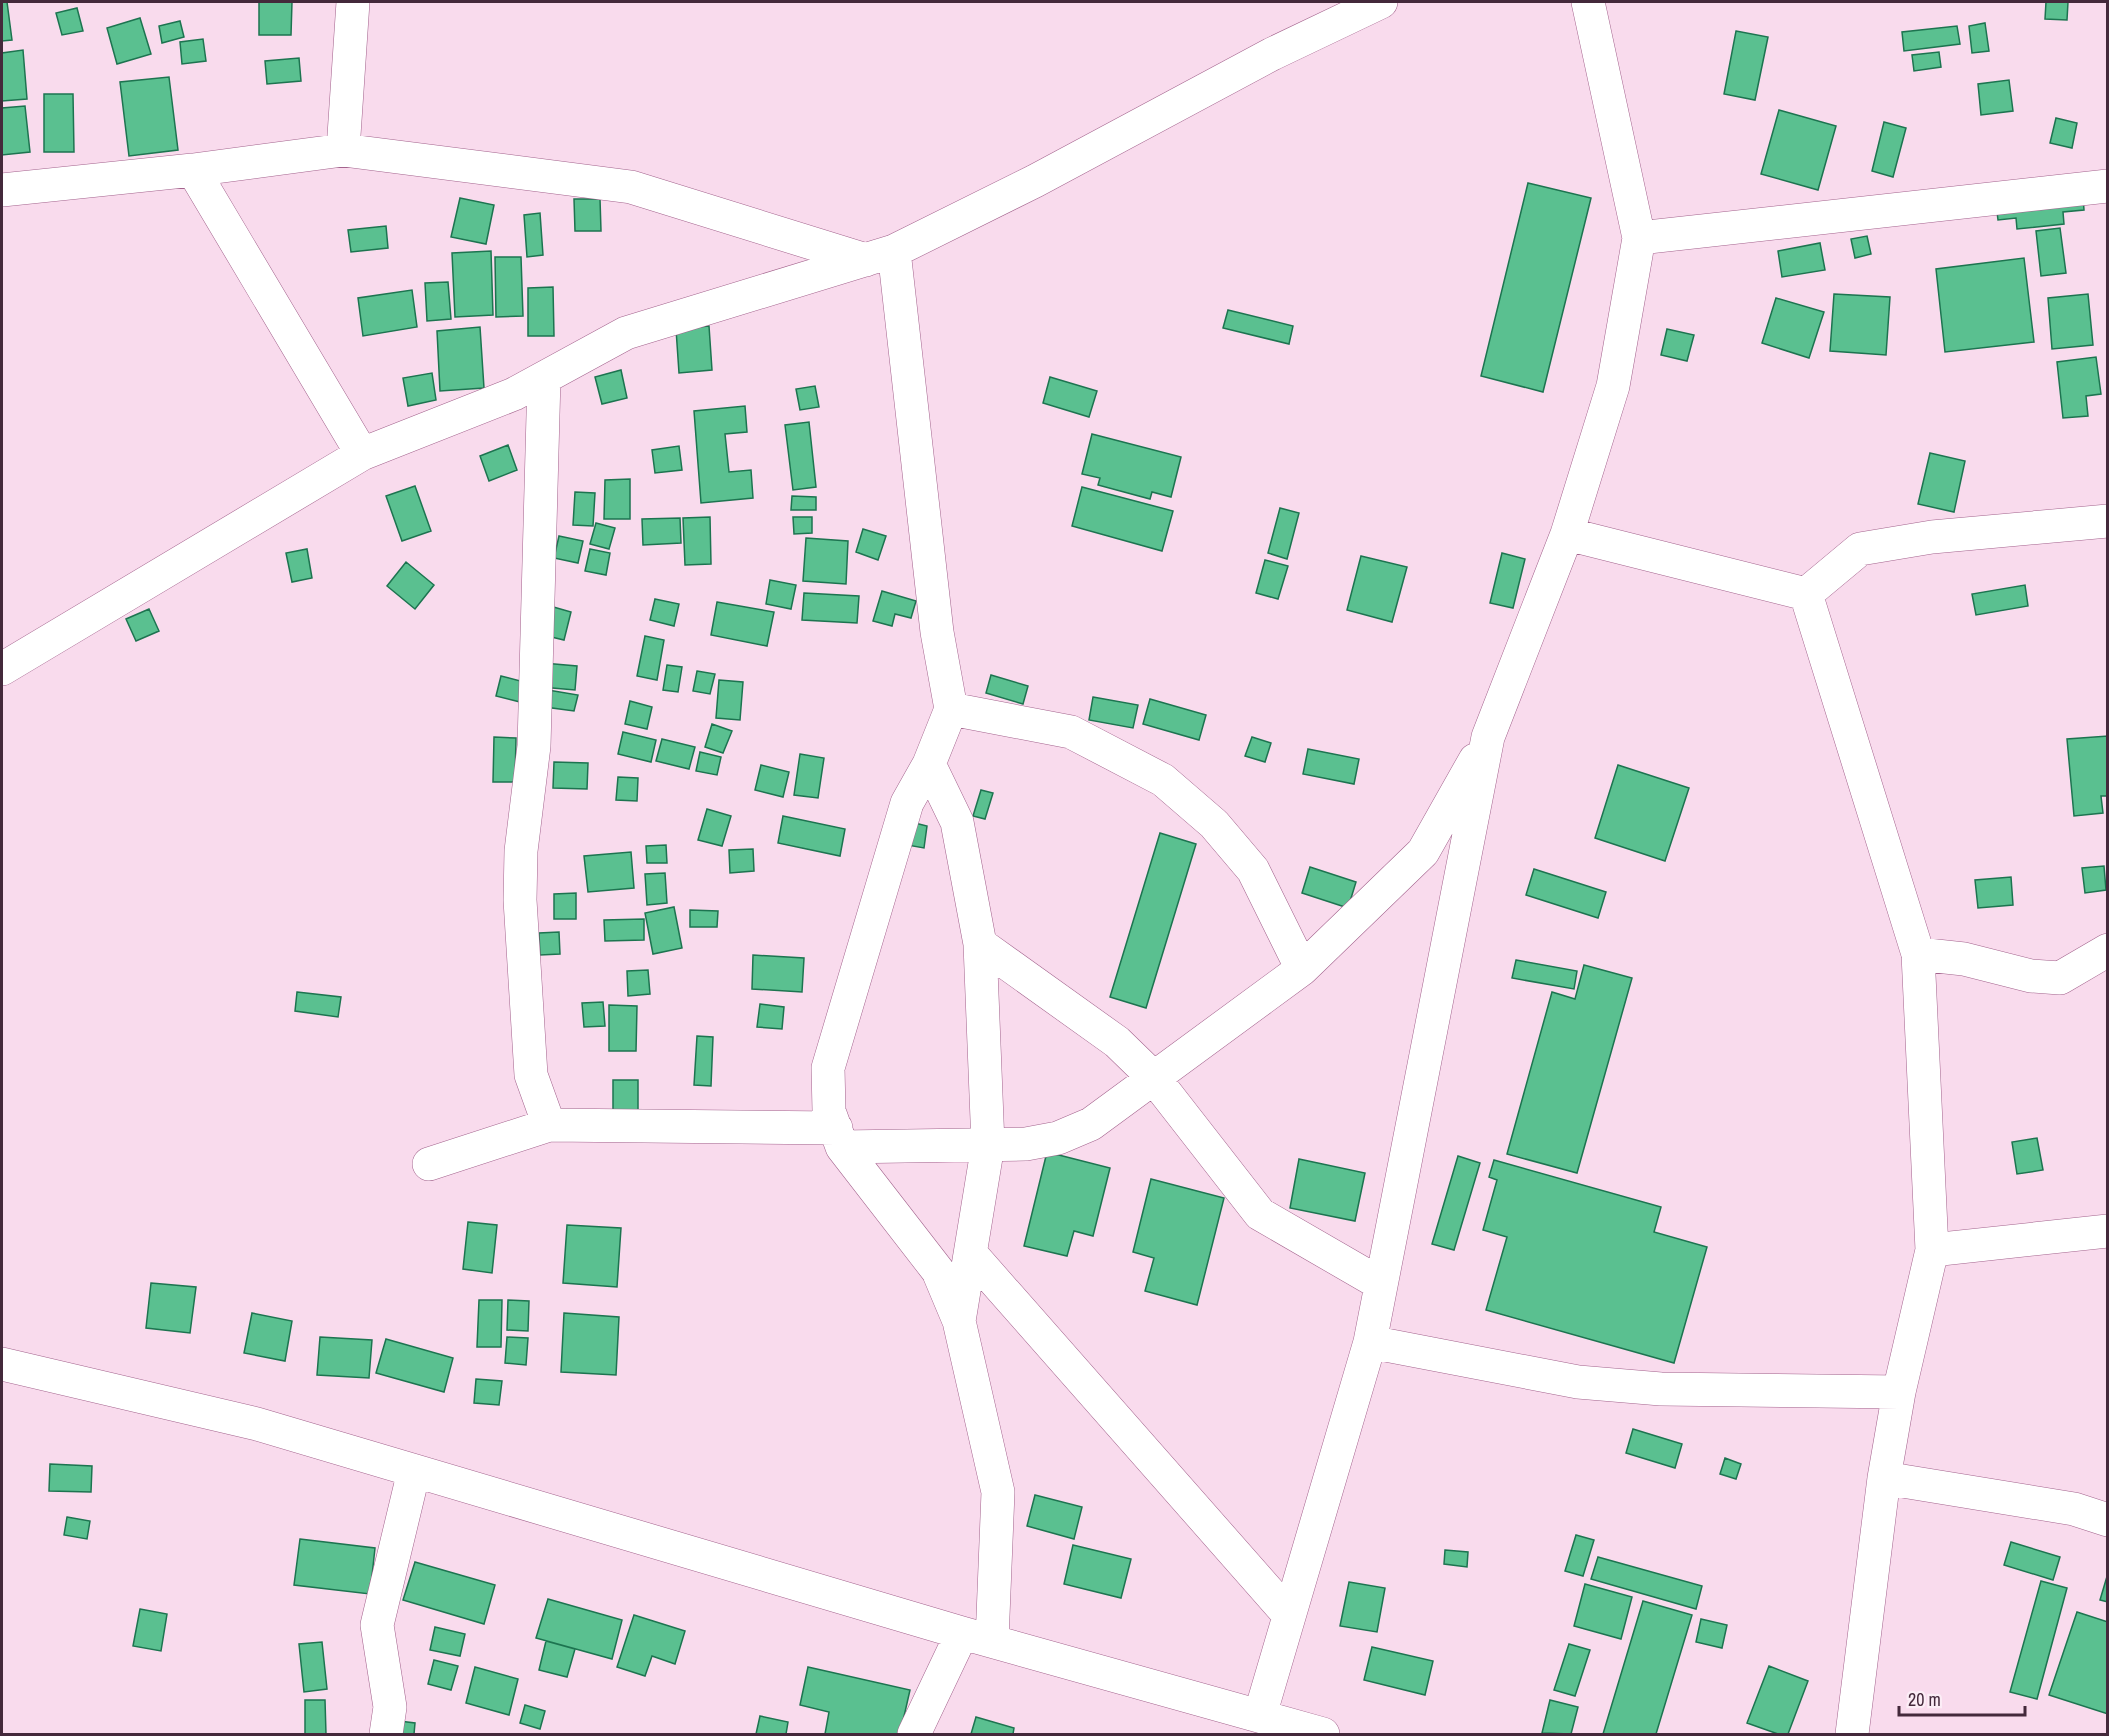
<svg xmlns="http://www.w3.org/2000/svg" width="2109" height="1736" viewBox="0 0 2109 1736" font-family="'Archivo Narrow',sans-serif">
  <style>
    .building { fill: #5ac090; stroke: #1d7450; stroke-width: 1.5 }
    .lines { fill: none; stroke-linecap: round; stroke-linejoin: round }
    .minor-casing { stroke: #a3638d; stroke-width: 34 }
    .minor { stroke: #fff; stroke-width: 33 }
  </style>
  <rect width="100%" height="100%" fill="#f9dbed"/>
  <path class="building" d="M2,2H7L12,40L2,41Z
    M259,2H292L291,35H259Z
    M2046,2H2068L2067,20L2045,19Z
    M77,8L83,31L62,35L56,13Z
    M140,18L151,54L117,64L107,28Z
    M180,21L184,37L162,43L159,26Z
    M1985,23L1989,51L1972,53L1969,26Z
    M1957,26L1960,44L1904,51L1902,32Z
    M1736,31L1768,37L1755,100L1724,94Z
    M203,39L206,61L182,64L180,42Z
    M23,50L27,99L2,101V53Z
    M1939,52L1941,67L1914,71L1912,55Z
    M299,58L301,81L267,84L265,61Z
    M169,77L178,150L129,156L120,82Z
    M2009,80L2013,111L1981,115L1978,84Z
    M44,94H73L74,152H44Z
    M25,106L30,152L2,155V108Z
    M1779,110L1836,126L1818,190L1761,174Z
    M2056,118L2077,123L2072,148L2050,143Z
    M1884,122L1906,128L1893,177L1872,171Z
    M1528,183L1591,198L1543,392L1481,376Z
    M2083,196L2084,210L2063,212L2064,224L2017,229L2016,218L1998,220L1996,204Z
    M460,198L494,205L486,244L451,237Z
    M574,199H600L601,231H575Z
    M540,213L543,255L527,257L524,215Z
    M386,226L388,248L351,252L348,230Z
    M2060,228L2066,273L2041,276L2036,231Z
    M1867,236L1871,254L1855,258L1851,239Z
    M1820,243L1825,270L1782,277L1778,251Z
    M491,251L493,315L455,317L452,253Z
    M495,257H521L523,316L496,317Z
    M2024,258L2034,342L1945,352L1936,269Z
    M448,282L451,319L427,321L425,283Z
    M553,287L554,336H528V288Z
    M412,290L417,327L363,336L358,298Z
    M1834,294L1890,297L1886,355L1830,351Z
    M2088,294L2093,345L2052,349L2048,298Z
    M1776,298L1824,312L1809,358L1762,343Z
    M1228,310L1293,326L1289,344L1223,328Z
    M709,326L712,370L679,373L676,329Z
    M480,327L484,388L440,391L437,331Z
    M1667,329L1694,335L1687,361L1661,355Z
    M2096,357L2101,394L2086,396L2088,416L2063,418L2057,362Z
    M621,370L627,398L602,404L595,377Z
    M432,373L436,400L408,406L403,378Z
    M1050,377L1097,391L1089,417L1043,403Z
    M815,386L819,407L800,410L796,389Z
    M745,406L747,432L725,434L729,472L751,470L753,498L701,503L694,411Z
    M809,422L816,487L793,490L785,425Z
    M1092,434L1181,457L1171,497L1152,492L1150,499L1098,485L1100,478L1082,474Z
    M508,445L517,470L489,481L480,456Z
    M679,446L682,470L655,473L652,450Z
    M1930,453L1965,461L1954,512L1918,504Z
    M630,479V519H604L605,480Z
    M415,486L431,531L402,541L386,496Z
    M1082,487L1173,511L1162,551L1072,526Z
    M575,492L595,493L593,526L573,525Z
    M792,496L816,497V510H791Z
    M1280,508L1299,513L1287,559L1268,553Z
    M710,517L711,564L685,565L683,518Z
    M793,517H812V533L794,534Z
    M680,518L681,543L643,545L642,519Z
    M596,523L615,528L609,549L590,544Z
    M863,529L886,536L878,560L856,552Z
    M559,536L583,541L578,563L554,558Z
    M806,538L848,541L846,584L803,581Z
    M307,549L312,578L292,582L286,553Z
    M590,549L610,553L606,575L585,571Z
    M1502,553L1525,559L1513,608L1490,603Z
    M1361,556L1407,567L1392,622L1347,610Z
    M1265,560L1288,566L1278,599L1256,593Z
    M406,562L434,585L415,609L387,586Z
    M770,580L796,585L791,609L766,604Z
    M2025,585L2028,606L1976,615L1972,594Z
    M882,591L916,601L911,618L895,614L892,626L873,621Z
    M804,593L859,596L857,623L802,620Z
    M655,599L679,604L674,626L650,620Z
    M717,602L774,612L767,646L711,635Z
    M550,606L571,612L564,640L543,635Z
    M149,609L159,631L136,641L126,619Z
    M645,636L664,640L657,680L637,676Z
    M543,663L577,666L575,690L541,687Z
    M667,665L682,667L678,692L663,690Z
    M697,671L715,674L710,694L693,691Z
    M991,675L1028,686L1023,704L986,693Z
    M501,676L528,683L524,703L496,696Z
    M719,680L743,682L740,720L716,718Z
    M548,690L578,695L574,711L545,707Z
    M1093,697L1138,705L1133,728L1089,720Z
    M1150,699L1206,715L1199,740L1143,724Z
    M630,701L652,707L647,729L625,724Z
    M712,724L732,731L723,753L705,747Z
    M623,732L656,740L651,762L618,754Z
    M2108,736V796H2101L2103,813L2074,816L2067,739Z
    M494,737L516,738L515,782H493Z
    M1252,737L1271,743L1265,762L1245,756Z
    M662,739L695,747L689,769L656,761Z
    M1308,749L1359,759L1354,784L1303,774Z
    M700,752L721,757L717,775L696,771Z
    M800,754L824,758L818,798L794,795Z
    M554,762L588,763L587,789L553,788Z
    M761,765L789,772L783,797L755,790Z
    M1618,765L1689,788L1665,861L1595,838Z
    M618,777L638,778L637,801L616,800Z
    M981,790L993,793L985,819L973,816Z
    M707,809L731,816L722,846L698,840Z
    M783,816L845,829L840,856L778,843Z
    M911,822L927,826L924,848L907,845Z
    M1160,833L1196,844L1146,1008L1110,997Z
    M666,845L667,863H647L646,846Z
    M753,849L754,871L730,873L729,850Z
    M631,852L634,888L588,892L584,856Z
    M2104,866L2106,890L2085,893L2082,868Z
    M1310,867L1356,882L1348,908L1302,893Z
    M1534,869L1606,892L1598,918L1526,895Z
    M665,873L667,903L647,905L645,874Z
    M2011,877L2013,905L1978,908L1975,880Z
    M576,893V919H554V894Z
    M674,907L682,948L653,954L645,913Z
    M690,910L718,911L717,927H690Z
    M644,919V940L605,941L604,920Z
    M559,932L560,954L540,955L539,933Z
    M753,955L804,958L802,992L752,989Z
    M1516,960L1577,971L1574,989L1512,978Z
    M1584,965L1632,978L1577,1173L1507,1154L1552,992L1575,999Z
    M648,970L650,994L628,996L627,971Z
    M297,992L341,997L338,1017L295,1011Z
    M603,1002L605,1026L584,1027L582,1003Z
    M760,1004L784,1007L782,1029L757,1027Z
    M609,1005L637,1006L636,1051H609Z
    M697,1036L713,1037L711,1086L694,1085Z
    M613,1080H638V1110H613Z
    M2037,1138L2043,1170L2017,1174L2012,1142Z
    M1047,1152L1110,1168L1093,1236L1074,1231L1067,1256L1024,1246Z
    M1458,1156L1480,1163L1454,1250L1432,1244Z
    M1299,1159L1365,1173L1355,1221L1290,1208Z
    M1494,1160L1661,1207L1654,1232L1707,1247L1674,1363L1486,1310L1507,1237L1483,1230L1497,1180L1489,1177Z
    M1151,1179L1224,1198L1197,1305L1145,1291L1154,1258L1133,1252Z
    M468,1222L497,1225L492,1273L463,1269Z
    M567,1225L621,1228L617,1287L563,1283Z
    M151,1283L196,1287L190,1333L146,1328Z
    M479,1300H502L501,1347H477Z
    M508,1300L529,1301L528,1331L507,1330Z
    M252,1313L292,1321L285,1361L244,1353Z
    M564,1313L619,1317L616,1375L561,1372Z
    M320,1337L372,1340L369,1378L317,1375Z
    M507,1337L528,1338L526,1365L505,1363Z
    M386,1339L453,1358L444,1392L376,1373Z
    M476,1379L502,1381L499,1405L474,1403Z
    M1633,1429L1682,1444L1675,1468L1626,1453Z
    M1725,1458L1741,1464L1736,1479L1720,1474Z
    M50,1464L92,1466L91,1492L49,1491Z
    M1035,1495L1082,1507L1074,1539L1027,1526Z
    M67,1517L90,1521L87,1539L64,1535Z
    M1576,1535L1594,1540L1583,1576L1565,1571Z
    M300,1539L375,1548L370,1594L294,1585Z
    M2011,1542L2060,1557L2053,1580L2004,1565Z
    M1073,1545L1131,1559L1121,1598L1064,1584Z
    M1445,1550L1468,1552L1467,1567L1444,1564Z
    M1598,1557L1702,1586L1696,1609L1591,1579Z
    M415,1562L495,1585L484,1624L403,1600Z
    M2108,1573V1602L2100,1600Z
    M2041,1581L2067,1588L2037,1699L2010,1692Z
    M1349,1582L1385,1588L1377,1632L1340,1626Z
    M1585,1584L1632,1597L1621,1639L1574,1626Z
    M548,1599L622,1620L612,1659L536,1638Z
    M1643,1601L1692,1615L1656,1734H1603Z
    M140,1609L167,1614L161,1651L133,1646Z
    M2077,1612L2108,1622V1714L2049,1695Z
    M634,1615L685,1631L675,1664L652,1656L645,1676L617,1667Z
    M1701,1619L1727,1625L1722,1648L1696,1642Z
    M435,1627L465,1634L460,1656L430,1650Z
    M546,1641L575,1649L567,1677L539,1670Z
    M322,1642L327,1689L304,1692L299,1644Z
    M1569,1644L1590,1650L1575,1696L1554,1690Z
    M1372,1647L1433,1661L1425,1695L1364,1680Z
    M434,1660L458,1666L451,1690L428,1684Z
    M1769,1666L1808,1681L1788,1734H1778L1747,1723Z
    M475,1667L518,1679L509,1715L466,1703Z
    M808,1667L910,1690L900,1734H825L829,1712L800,1705Z
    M305,1700H325L326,1734H305Z
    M1550,1700L1578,1707L1571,1734L1542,1733Z
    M525,1705L545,1711L540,1729L520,1723Z
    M760,1716L788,1722L786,1734H756Z
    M976,1717L1014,1728L1013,1734H971Z
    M399,1721L415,1723L414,1734H396Z"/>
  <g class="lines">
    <g class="minor-casing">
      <path id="minor" d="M343,150L353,2
        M193,170L362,454
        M2,190L193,170L343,150L631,187L866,260
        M1639,238L2108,186
        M894,251L937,632L951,709L929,764L907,803L828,1068L829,1111L842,1147L938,1271L959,1321L998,1492L992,1641
        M544,378L534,746L521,851L520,900L531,1075L549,1125
        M1567,534L1806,594
        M1806,594L1918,954L1932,1250L1899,1392L1884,1478L1852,1734
        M1806,594L1860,549L1932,537L2108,521
        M2,669L362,454L514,394L626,333L894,251L1035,181L1272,54L1381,2
        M951,709L1071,732L1163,780L1214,824L1253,870L1302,969L1423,852L1475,760
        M929,764L957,822L980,944L988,1145L959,1321
        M980,944L1117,1042L1154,1078L1260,1214L1381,1284
        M1918,954L1964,959L2031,976L2060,978L2108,950
        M842,1147L1026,1144L1058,1138L1091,1124L1302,969
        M429,1164L549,1125L836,1128
        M1932,1250L2108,1231
        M971,1254L1289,1615
        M1370,1342L1578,1382L1661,1389L1899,1392
        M2,1364L257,1424L962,1633L1323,1734
        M1884,1478L2074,1509L2108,1520
        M1260,1715L1370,1342L1488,737L1567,534L1613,386L1639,238L1588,2
        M386,1734L390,1707L377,1625L414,1471
        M914,1734L962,1633"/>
    </g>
    <use href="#minor" class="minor"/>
  </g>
  <rect width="2109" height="1736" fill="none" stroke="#44293b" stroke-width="6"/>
  <path d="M1899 1706v9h126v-9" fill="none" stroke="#44293b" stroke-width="3"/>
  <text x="1908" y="1706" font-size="18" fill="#44293b" stroke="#fcedf6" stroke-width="4.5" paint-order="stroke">20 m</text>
</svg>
